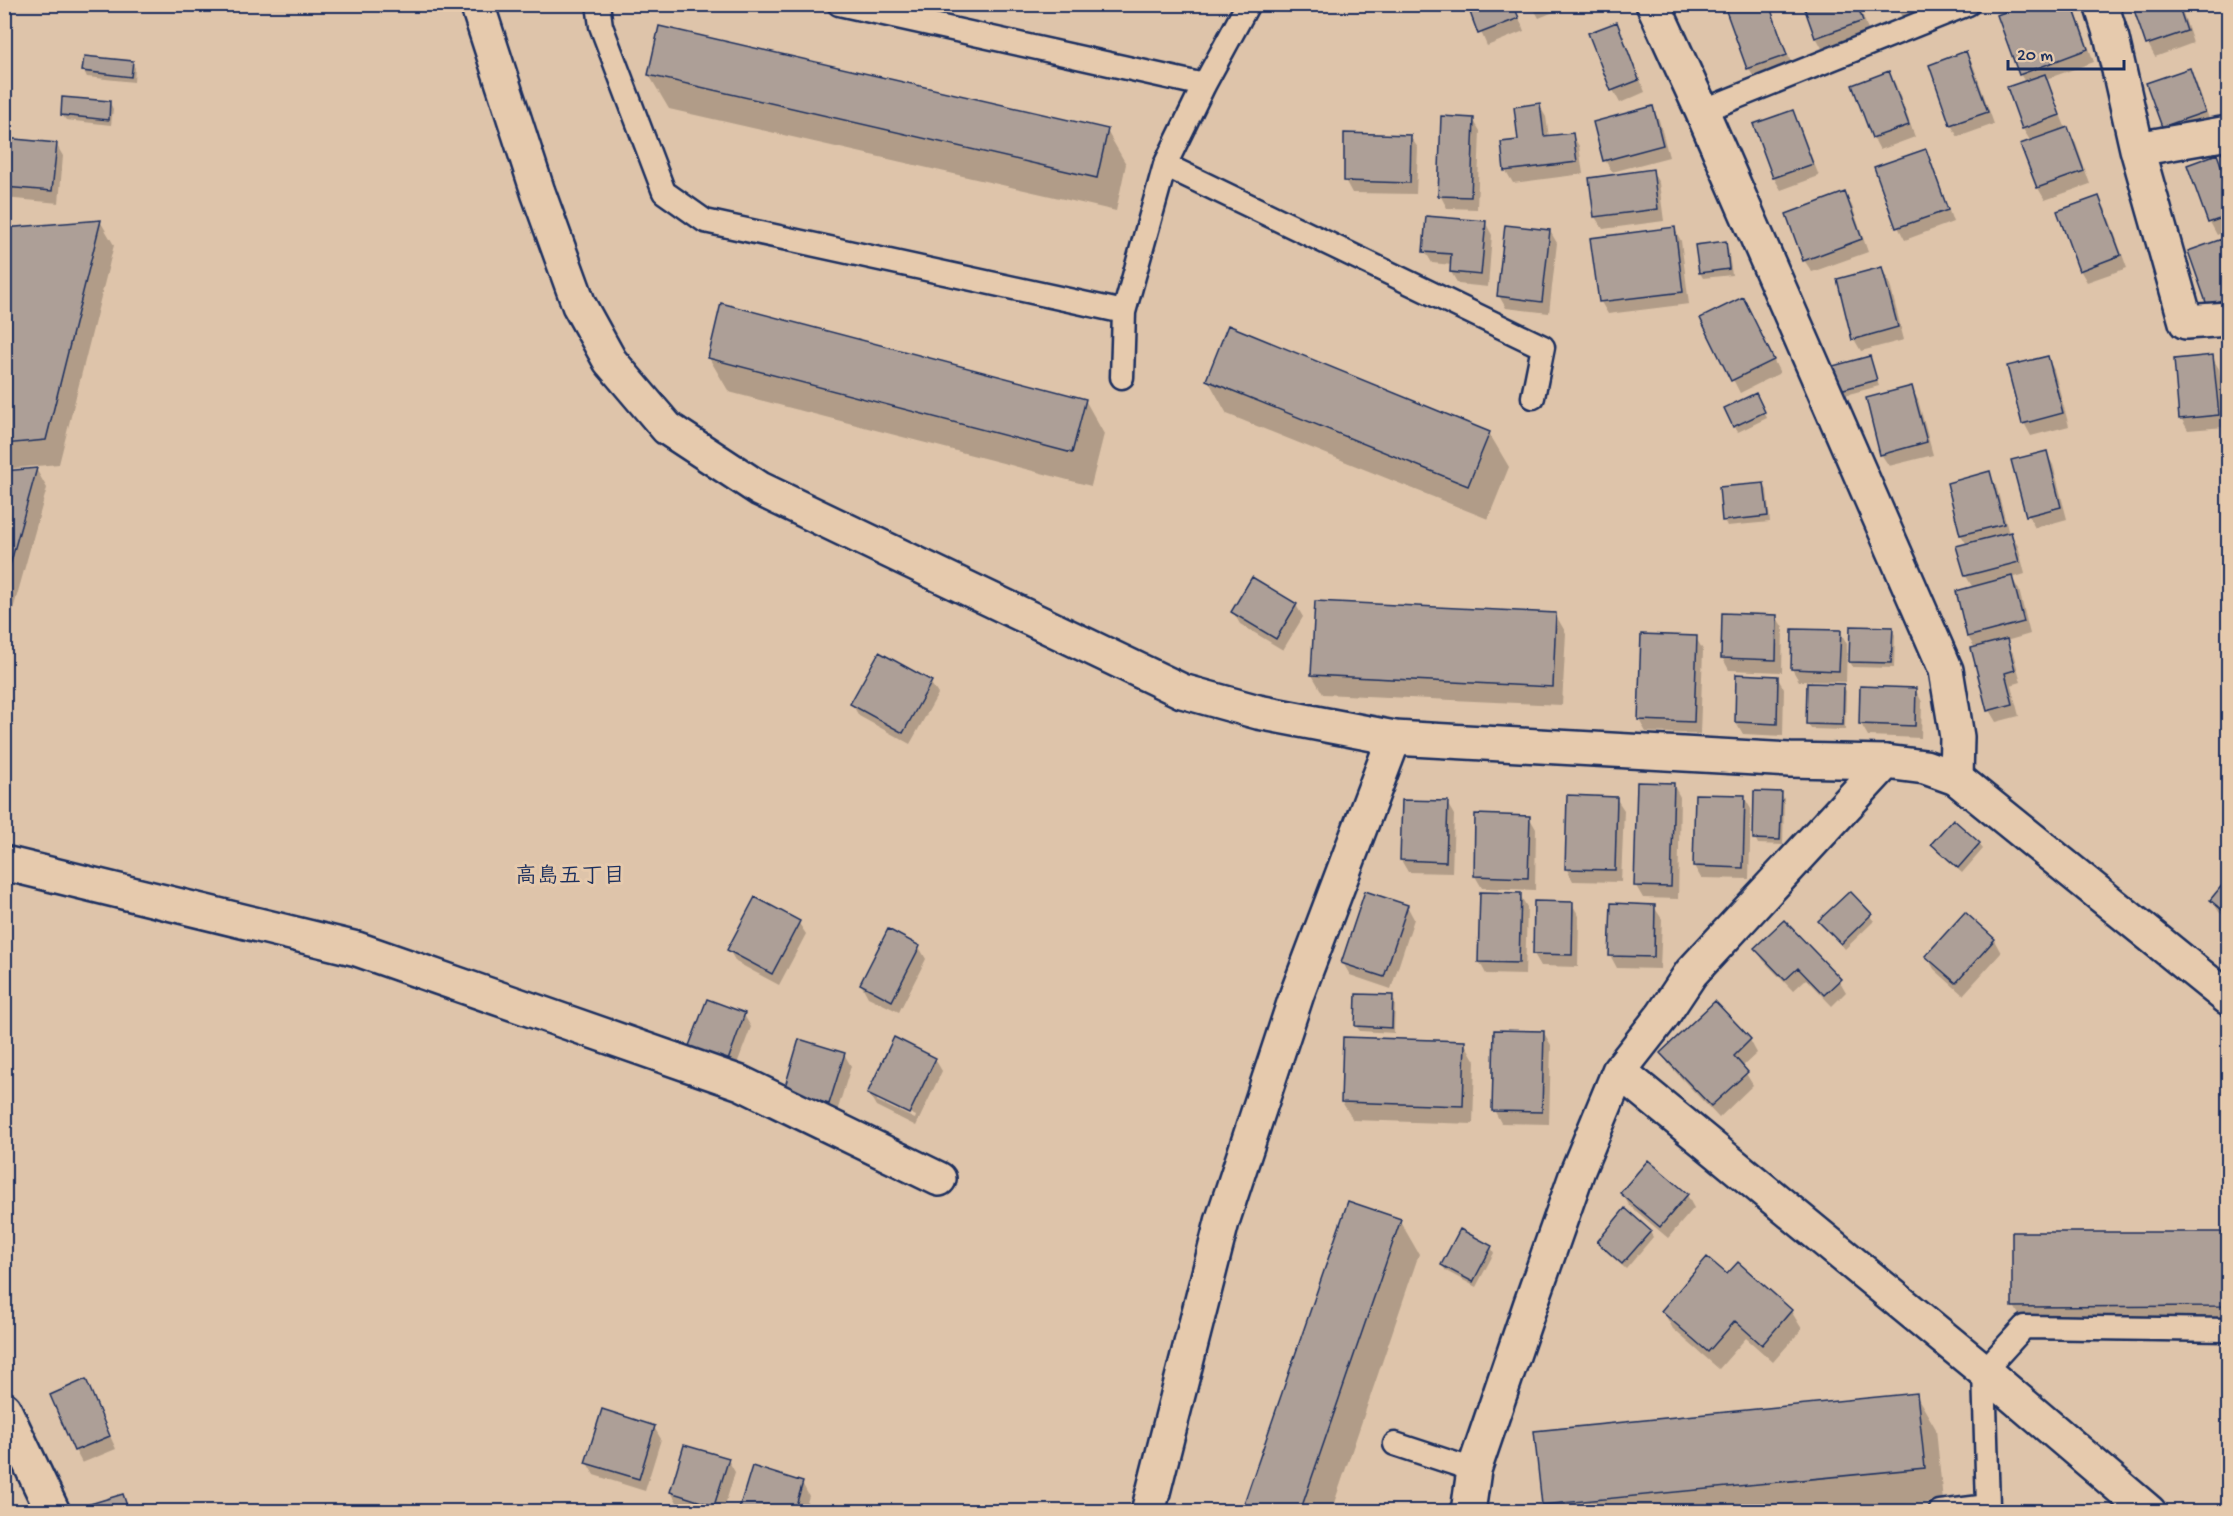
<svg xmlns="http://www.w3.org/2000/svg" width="2233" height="1516" viewBox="0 0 2233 1516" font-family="'Gochi Hand','Klee One',sans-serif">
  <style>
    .shadow { fill: #0003; fill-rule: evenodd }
    .building { fill: #ad9f97; stroke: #1b2f5e; stroke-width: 1.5 }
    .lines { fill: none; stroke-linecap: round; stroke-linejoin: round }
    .service-casing { stroke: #1b2f5e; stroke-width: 27 }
    .minor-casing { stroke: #1b2f5e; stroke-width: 38 }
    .tertiary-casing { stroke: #1b2f5e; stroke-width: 38 }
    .service { stroke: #e6caad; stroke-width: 22 }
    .minor { stroke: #e6caad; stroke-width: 33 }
    .tertiary { stroke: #e6caad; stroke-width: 33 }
    .labels { text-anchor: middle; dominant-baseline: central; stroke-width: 6; stroke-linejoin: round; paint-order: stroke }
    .neighbourhood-label { font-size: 22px; font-weight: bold; fill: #1b2f5e; stroke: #e6caad }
  </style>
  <rect width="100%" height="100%" fill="#dec4aa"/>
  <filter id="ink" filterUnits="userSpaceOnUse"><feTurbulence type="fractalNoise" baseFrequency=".0167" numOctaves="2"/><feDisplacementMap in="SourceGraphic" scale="12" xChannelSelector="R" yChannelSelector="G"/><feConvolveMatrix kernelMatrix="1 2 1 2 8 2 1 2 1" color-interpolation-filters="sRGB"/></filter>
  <g filter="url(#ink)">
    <path class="shadow" d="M1469,4H1514L1524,31L1487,46Z
      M1531,4H1573L1539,18Z
      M1769,4L1793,68L1756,81L1749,69L1728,12Z
      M1805,4H1859L1869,33L1823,50L1816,37Z
      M1895,4H1937L1903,17Z
      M2030,4H2073L2094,62L2046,79L2066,129L2075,141L2090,184L2045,200L2038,188L2022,145L2031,142L2023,129L2009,88L2025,82L2020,74Z
      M2134,4H2180L2193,43L2155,57L2148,44Z
      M1616,24L1623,36L1645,92L1620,103L1613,90Z
      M1966,53L1973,65L1994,124L1958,137L1951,125Z
      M132,62L135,68L134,82L87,77L84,71Z
      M2189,70L2196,82L2211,124L2170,138L2163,126Z
      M1889,73L1896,85L1915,137L1880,150L1873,137Z
      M649,75L1107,131L1126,164L1116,211L669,109Z
      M110,103L113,109L111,125L66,120L62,115Z
      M1539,105L1546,117L1549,137L1572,134L1579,146L1583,174L1513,183L1506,171L1503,143L1520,141Z
      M1652,108L1659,120L1669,157L1612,172L1605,160Z
      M1792,112L1799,124L1819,176L1781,190L1774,178L1755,125Z
      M1473,119L1480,131L1477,209L1447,208L1440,195Z
      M1410,136L1418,148L1416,194L1352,193L1345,180Z
      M4,139L56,144L63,156L59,203L4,198Z
      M1925,151L1932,163L1953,222L1905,240L1898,227Z
      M2217,156L2228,181V230L2217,235L2210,222L2189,166Z
      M1652,171L1659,183L1664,221L1603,229L1595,217Z
      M1845,194L1852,206L1868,252L1812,272L1804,260Z
      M2099,197L2106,210L2127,268L2087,282L2080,270Z
      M100,221L114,245L59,464L4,469V229Z
      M1485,222L1492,235L1488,287L1458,284L1451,272L1452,265L1432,263L1425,251Z
      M1674,228L1681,241L1689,304L1608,314L1601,302L1592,239Z
      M1550,231L1557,243L1549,313L1506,308L1499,296Z
      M2221,241L2228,254V312L2208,305Z
      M1725,243L1728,248L1732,275L1703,278L1700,273Z
      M1882,269L1889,281L1904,340L1861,351L1854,339Z
      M1749,311L1780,373L1740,393L1702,319Z
      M2212,357L2219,369L2225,427L2188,430L2181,418Z
      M709,358L1085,400L1104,434L1091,486L729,392Z
      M1869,358L1879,386L1845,395L1841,390Z
      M2047,358L2054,370L2069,426L2031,436L2024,423Z
      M1208,380L1489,433L1509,467L1488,519L1227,414Z
      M1911,387L1918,400L1933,455L1889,466L1881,454Z
      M1759,400L1767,418L1738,432L1734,426Z
      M2046,453L2053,465L2067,519L2035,528L2028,515Z
      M36,469L47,488L4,642V472Z
      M1989,473L1996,485L2009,534H2011L2018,546L2025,574L2012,578L2019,590L2030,634L2006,641L2013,653L2021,682L2011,685L2019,716L1996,722L1989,710L1975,648L1968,637L1958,592L1973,588L1966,576L1958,547L1967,545L1961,535L1949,484Z
      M1763,484L1767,490L1770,522L1727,526L1724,520Z
      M1296,605L1303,617L1283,650L1240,624L1233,612Z
      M1555,614L1566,633L1562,705L1323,694L1312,675Z
      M1776,616L1783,628L1782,672L1729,670L1722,657Z
      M1892,629L1895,635L1894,668L1853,667L1850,662Z
      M1840,631L1847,644L1846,682L1799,681L1792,669Z
      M1642,636L1696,638L1703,650L1700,734L1646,732L1639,720Z
      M1777,677L1784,689L1783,736L1743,734L1736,722Z
      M930,682L938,694L910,744L859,716L852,704Z
      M1843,686L1846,691L1845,730L1811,729L1807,723Z
      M1915,689L1922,702L1921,738L1868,736L1861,724Z
      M1673,784L1680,797L1678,899L1643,898L1636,886Z
      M1781,794L1784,799L1783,845L1758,844L1755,838Z
      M1744,797L1751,809L1749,879L1701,878L1694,866Z
      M1616,798L1624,810L1621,882L1573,881L1566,868Z
      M1447,803L1454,815L1452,873L1408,872L1401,860Z
      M1529,817L1536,829L1535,890L1482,888L1475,876Z
      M1933,844H1979L1983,849L1962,873L1936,850Z
      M2228,880V920L2219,912L2212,900Z
      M1850,893L1874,921L1845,949L1820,921Z
      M1520,895L1527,907L1525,975L1486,974L1479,961Z
      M1572,904L1579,916L1578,967L1541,966L1534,954Z
      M1407,906L1414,919L1391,989L1350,975L1343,963Z
      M1654,907L1662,919L1660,969L1617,968L1610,955Z
      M1965,914L1994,940L2001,953L1963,995L1934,969L1927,956Z
      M798,922L806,934L779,985L736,962L729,950Z
      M919,947L926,959L899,1012L868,997L861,984Z
      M1756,948L1839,980L1846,992L1832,1006L1806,979L1793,991L1763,960Z
      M1392,997L1395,1002L1394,1033L1360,1031L1356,1026Z
      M1715,1003L1750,1040L1757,1053L1742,1067L1753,1085L1719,1118L1669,1065L1662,1053Z
      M744,1015L751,1027L732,1077L696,1064Z
      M1544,1033L1551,1045L1549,1124L1501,1123L1494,1110Z
      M1464,1042L1475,1061L1473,1124L1353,1120L1342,1102Z
      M844,1054L851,1066L836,1115L793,1102Z
      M935,1059L942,1071L916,1126L876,1106L869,1094ZM877,1097L916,1116L915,1119L877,1101Z
      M1622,1193L1687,1195L1694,1208L1668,1238L1629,1205Z
      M1400,1221L1419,1254L1331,1512H1242Z
      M1650,1232L1653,1237L1626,1269L1602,1248L1599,1242Z
      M2228,1233V1340H2033L2014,1306L2013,1234Z
      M1491,1247L1494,1253L1476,1287L1446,1271L1442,1265Z
      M1728,1276L1791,1311L1802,1329L1773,1362L1746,1338L1719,1369L1673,1329L1663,1311Z
      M85,1381L116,1449L82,1463L75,1450Z
      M1916,1395L1936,1429L1943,1501L1837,1512H1547L1543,1504Z
      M654,1427L661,1439L645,1491L594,1475L587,1463Z
      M728,1460L735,1472L723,1512H701L678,1504L671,1492Z
      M802,1483L809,1496L804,1512H739Z"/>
    <path class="building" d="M1467,4H1513L1519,18L1478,34Z
      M1744,4H1769L1787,55L1747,69L1726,11Z
      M1803,4H1857L1863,21L1815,38Z
      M2026,4H2072L2088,49L2019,75L1997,15Z
      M2132,4H2178L2187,31L2146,45Z
      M2220,4H2228V30Z
      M1617,22L1639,80L1611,91L1588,33Z
      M659,26L1108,129L1097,178L648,75Z
      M1966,51L1988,112L1950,125L1929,65Z
      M84,56L133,61L131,77L82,71Z
      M2190,68L2205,112L2162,127L2146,83Z
      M1889,71L1909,125L1872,138L1852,85Z
      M2045,74L2060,115L2022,129L2007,87Z
      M62,97L110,101L109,120L61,115Z
      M1540,103L1544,136L1573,133L1577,162L1504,171L1501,142L1518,140L1514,107Z
      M1653,106L1663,145L1603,161L1593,122Z
      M1793,110L1813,164L1773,178L1753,124Z
      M1441,116L1474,118L1471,197L1438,196Z
      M2068,127L2084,171L2037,188L2020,144Z
      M1344,133L1411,135L1410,183L1344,181Z
      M4,138L57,143L52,191L4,187Z
      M1926,149L1948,210L1896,228L1874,167Z
      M2217,154L2228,185V216L2208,223L2187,165Z
      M1653,169L1658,209L1594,217L1589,178Z
      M1845,192L1862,239L1803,261L1786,214Z
      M2099,196L2121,255L2079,271L2057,211Z
      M1426,216L1486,221L1481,275L1450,272L1451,254L1423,252Z
      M101,220L46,440L4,444V228Z
      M1505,225L1550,230L1542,302L1497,296Z
      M1675,227L1683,292L1599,302L1590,238Z
      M2222,239L2228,258V298L2207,305L2188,251Z
      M1726,241L1729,269L1699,273L1695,245Z
      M1882,267L1898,327L1852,340L1837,279Z
      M1743,297L1774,360L1731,381L1700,318Z
      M721,303L1086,399L1072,453L708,358Z
      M1228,325L1490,432L1468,486L1206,380Z
      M2213,355L2219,415L2179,419L2174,359Z
      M1870,356L1877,380L1840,390L1833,366Z
      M2048,356L2063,413L2022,424L2007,366Z
      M1912,386L1927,442L1880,455L1866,398Z
      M1756,393L1765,412L1733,427L1724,408Z
      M2047,451L2061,507L2026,516L2011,460Z
      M37,468L4,587V471Z
      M1990,471L2004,524L1960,535L1947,483Z
      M1764,483L1768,516L1722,521L1719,487Z
      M2011,532L2019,562L1965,576L1956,546Z
      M2012,576L2024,622L1967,637L1956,591Z
      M1252,577L1297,604L1276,639L1231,612Z
      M1315,601L1556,613L1553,687L1311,675Z
      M1722,613L1777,615L1776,660L1721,658Z
      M1850,626L1893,627L1891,663L1849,662Z
      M1792,629L1841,630L1839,671L1791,669Z
      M1641,634L1697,636L1694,722L1638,720Z
      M2007,639L2015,670L2005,673L2013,704L1987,711L1971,648Z
      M879,652L932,681L903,733L850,704Z
      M1736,674L1778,676L1777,724L1735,722Z
      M1807,683L1844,684L1843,725L1806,724Z
      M1860,686L1916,688L1915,726L1859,724Z
      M1637,782L1674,783L1671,887L1634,886Z
      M1754,791L1782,792L1780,840L1753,839Z
      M1695,794L1745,795L1743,868L1693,866Z
      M1567,795L1617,797L1615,870L1565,869Z
      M1402,800L1448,801L1446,862L1400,860Z
      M1475,814L1530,816L1528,878L1474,876Z
      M1953,819L1980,843L1958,868L1931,844Z
      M2228,878V915L2210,900Z
      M1365,891L1408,905L1384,977L1341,963Z
      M1850,891L1872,914L1841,944L1818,921Z
      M1480,892L1521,893L1519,963L1478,962Z
      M755,897L800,921L772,974L727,950Z
      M1534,901L1573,902L1572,955L1533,954Z
      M1611,903L1655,905L1654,957L1609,956Z
      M1965,912L1995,939L1956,983L1925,956Z
      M1784,920L1841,979L1824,995L1798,968L1785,980L1754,948Z
      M888,929L920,946L892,1001L860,984Z
      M1356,994L1393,995L1392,1028L1355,1026Z
      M707,999L745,1013L726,1066L687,1051Z
      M1715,1001L1751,1039L1734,1056L1748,1072L1711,1106L1660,1053Z
      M1494,1030L1544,1031L1542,1112L1492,1111Z
      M894,1037L936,1058L909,1114L867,1094Z
      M1343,1037L1465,1041L1463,1106L1341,1102Z
      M799,1039L845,1053L829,1104L784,1090Z
      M1648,1160L1688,1194L1660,1227L1620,1193Z
      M1348,1201L1401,1219L1300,1512H1241Z
      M1625,1208L1651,1231L1622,1264L1597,1242Z
      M1460,1229L1492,1246L1473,1282L1441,1265Z
      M2012,1232H2228V1306L2012,1307Z
      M1707,1257L1727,1274L1738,1262L1792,1310L1762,1345L1735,1321L1708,1352L1661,1311Z
      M86,1379L110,1436L74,1451L50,1395Z
      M1917,1393L1925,1468L1542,1505L1534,1431Z
      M602,1409L655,1426L639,1479L585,1463Z
      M684,1445L729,1458L714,1506L670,1492Z
      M752,1466L803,1482L794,1512H738Z
      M2226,1471H2228V1512H2226Z
      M123,1494L129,1512H78L77,1508Z"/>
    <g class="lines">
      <g class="service-casing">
        <path id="service" d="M598,4L601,26L664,192L705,221L1124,312
          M839,4L1204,85
          M1702,111L1968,4
          M1165,165L1543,347L1533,397
          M1122,377L1124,312L1165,165L1204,85L1248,4
          M1395,1444L1474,1470
          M1940,1512L1988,1506L1984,1371L2024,1327L2228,1330"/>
      </g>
      <g class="minor-casing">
        <path id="minor" d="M1653,4L1702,111L1946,670L1957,737L1956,778
          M2101,4L2112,39L2137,149L2186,322L2228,319
          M2137,149L2228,133
          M4,863L357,949L741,1083L939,1179
          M1619,1071L1984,1371L2149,1512
          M4,1409L53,1512
          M1148,1512L1222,1222L1297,994L1394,738
          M1468,1512L1474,1470L1530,1306L1578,1170L1619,1071L1663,1015L1691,973L1886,762"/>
      </g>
      <g class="tertiary-casing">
        <path id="tertiary" d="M477,4L538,192L579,305L610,361L667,428L760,489L1182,691L1258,712L1394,738L1790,760L1886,762L1925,767L1956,778L2228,998"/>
      </g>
      <use href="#service" class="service"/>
      <use href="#minor" class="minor"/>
      <use href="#tertiary" class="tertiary"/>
    </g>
  </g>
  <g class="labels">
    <g class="neighbourhood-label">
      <text x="570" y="878">高島五丁目</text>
    </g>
  </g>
  <rect width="2233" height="1516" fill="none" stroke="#e6caad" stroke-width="24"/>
  <rect x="12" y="12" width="2209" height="1492" fill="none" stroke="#1b2f5e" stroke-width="2" filter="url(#ink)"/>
  <path d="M2008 60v9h116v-9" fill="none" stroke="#1b2f5e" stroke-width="3"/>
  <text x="2017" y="60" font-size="18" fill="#1b2f5e" stroke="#e6caad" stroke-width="4.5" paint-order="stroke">20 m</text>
</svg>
